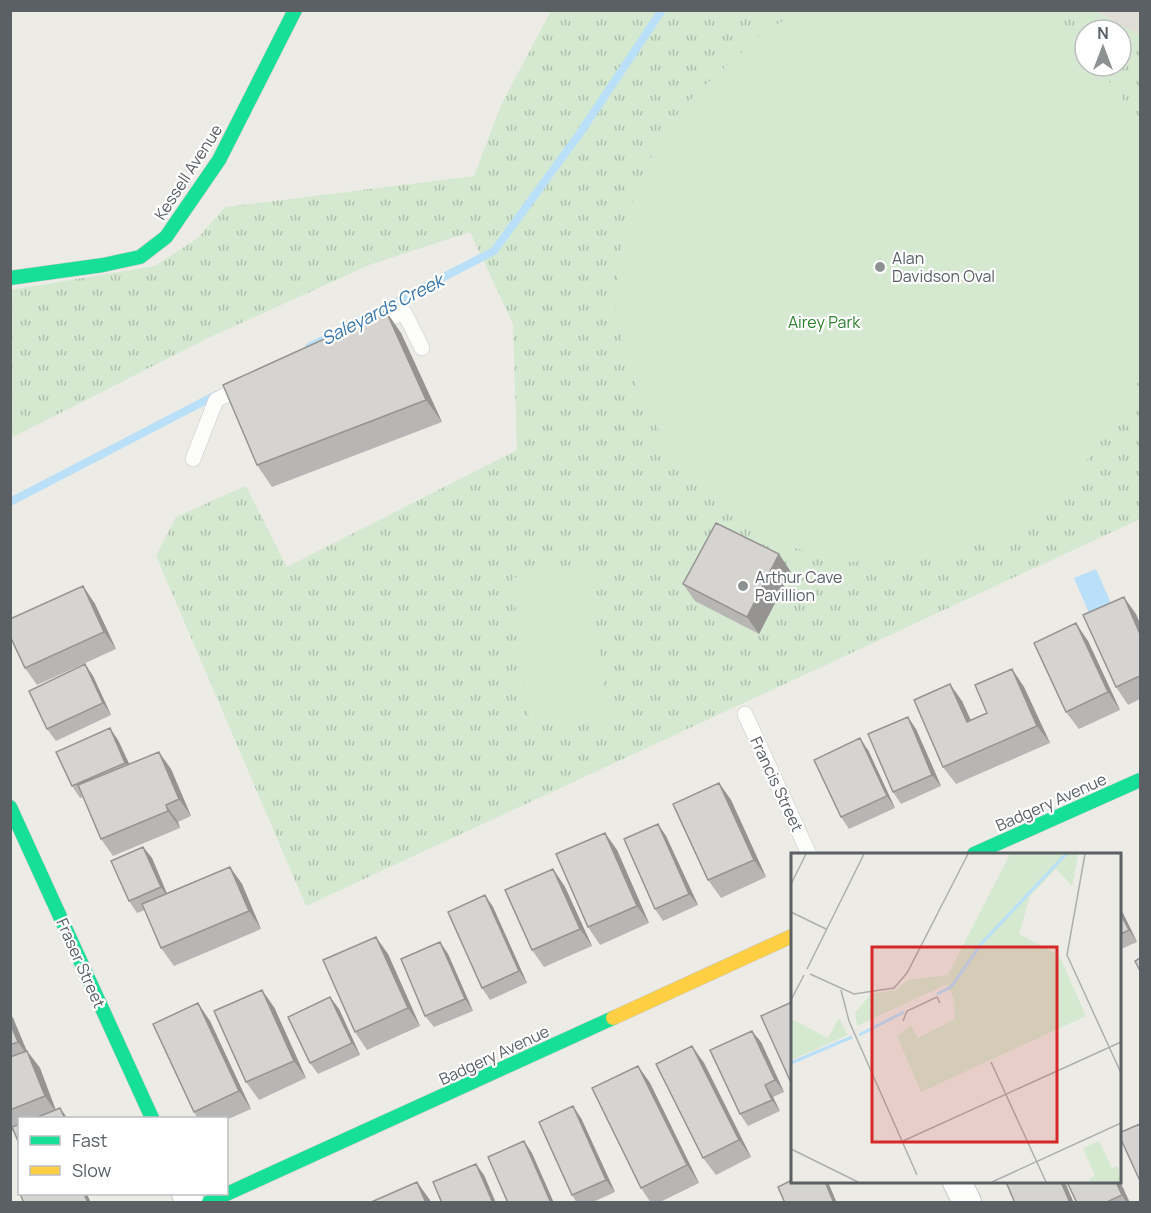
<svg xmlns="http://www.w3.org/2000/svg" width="1151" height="1213" viewBox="0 0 1151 1213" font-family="Manrope,sans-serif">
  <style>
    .education { fill: #dfddd6 }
    .park { fill: url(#park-tufts); fill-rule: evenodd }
    .pitch { fill: #d4e9d0 }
    .water { fill: #b9e0f8 }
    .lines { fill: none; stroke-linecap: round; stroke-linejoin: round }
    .stream { stroke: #b9e0f8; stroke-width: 8 }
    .lane-casing { stroke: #c9c9c8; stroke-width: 16 }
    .street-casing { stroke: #c9c9c8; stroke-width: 30 }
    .fast-casing { stroke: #c7c8c7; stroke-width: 15 }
    .slow-casing { stroke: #c7c8c7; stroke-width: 15 }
    .lane { stroke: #fcfcfb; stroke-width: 15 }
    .street { stroke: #fcfcfb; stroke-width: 28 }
    .fast { stroke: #16e098; stroke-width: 14 }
    .slow { stroke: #ffcf43; stroke-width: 14 }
    .wall { fill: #b8b6b4 }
    .shaded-wall { fill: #969492 }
    .building { fill: #d6d4d1; stroke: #969492; stroke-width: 1.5 }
    .poi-dot { fill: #8e9192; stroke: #fff; stroke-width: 2 }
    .labels { text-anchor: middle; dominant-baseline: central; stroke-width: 4.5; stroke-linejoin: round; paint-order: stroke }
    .street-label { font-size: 16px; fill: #5b6065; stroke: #fff }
    .poi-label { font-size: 16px; fill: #5b6065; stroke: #fff; text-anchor: start }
    .park-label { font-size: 16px; fill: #2e822f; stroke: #fff }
    .water-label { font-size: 18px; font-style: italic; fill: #3776af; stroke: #fff }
    .inset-river { fill: none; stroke: #b9e0f8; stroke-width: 3 }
    .inset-road { fill: none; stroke: #aeafae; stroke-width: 1.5 }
    .view { fill: #d62828; fill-opacity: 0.15; stroke: #d62828; stroke-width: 3 }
    .inset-edge { fill: none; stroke: #5b6065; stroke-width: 3 }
  </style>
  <defs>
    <pattern id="park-tufts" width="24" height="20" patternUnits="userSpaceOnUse" patternTransform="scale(1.5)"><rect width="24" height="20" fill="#d4e9d0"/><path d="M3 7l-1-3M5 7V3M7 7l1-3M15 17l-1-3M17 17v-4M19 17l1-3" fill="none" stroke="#afc0ac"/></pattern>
  </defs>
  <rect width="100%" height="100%" fill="#ecebe6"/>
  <path class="education" d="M1093,11H1140V35Z"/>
  <path class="park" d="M1093,10L1140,35V519L306,906L156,556L176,517L246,486L287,567L517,450L513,324L470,232L369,265L208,338L11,438L10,290L155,266L198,238L225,207L474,176L502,103L551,11ZM1085,30H1121V66H1085Z"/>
  <path class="pitch" d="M803,11H1023L1047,21L1085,53V66H1097L1125,102L1140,130V377L1134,391L1088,459L1056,497L1002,536L934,558L848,562L784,545L727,511L685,470L655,424L628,366L614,304L623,229L645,169L668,125L695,95L739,54L769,28Z
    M590,569L607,717L530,726L512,578Z"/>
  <path class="water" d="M1096,569L1117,617L1095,627L1074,578Z"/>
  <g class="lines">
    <path class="stream" d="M309,347L494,251L580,133L662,10
      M10,502L218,394"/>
    <g class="lane-casing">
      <path id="lane" d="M374,326L404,312L422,348
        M193,459L216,400L243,387
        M745,714L809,854"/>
    </g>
    <g class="street-casing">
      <path id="street" d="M957,1182L967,1202
        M186,1194L190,1202"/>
    </g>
    <g class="fast-casing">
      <path id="fast" d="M10,278L103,265L140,257L166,237L219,160L295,10
        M10,807L152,1118
        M974,854L1140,780
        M209,1202L613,1018"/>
    </g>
    <g class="slow-casing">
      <path id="slow" d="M613,1018L792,936"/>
    </g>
    <use href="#lane" class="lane"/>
    <use href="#street" class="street"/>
    <use href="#fast" class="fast"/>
    <use href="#slow" class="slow"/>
  </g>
  <path class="wall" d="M401,333L442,422L272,487L257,465Z
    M791,572L759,634L695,601L683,584Z
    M83,586L95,604L116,649L37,685L25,668Z
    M1136,614L1140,624V699L1128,705L1116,687Z
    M1088,641L1120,710L1079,729L1066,712Z
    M85,664L93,676L111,715L56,741L47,729Z
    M1012,669L1024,687L1050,743L956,784L943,767L962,701L971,720L987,713Z
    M916,729L941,786L901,804L893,792Z
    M118,740L129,764L171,769L191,816L178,822L180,828L113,856L101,839L83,797L80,798L72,786Z
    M868,750L895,808L849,829L841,817Z
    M719,783L731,800L766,877L721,898L708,880Z
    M605,833L617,850L649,923L600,945L588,927Z
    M666,836L698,905L663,921L655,909Z
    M143,847L152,858L167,893L230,867L242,884L261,929L174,966L161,948L145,910L137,913L129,901Z
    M553,869L565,887L592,946L544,967L532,950Z
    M485,895L493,907L527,983L490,1000L482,988Z
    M1119,905L1137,942L1119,950Z
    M440,942L448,954L473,1011L434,1027L425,1016Z
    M388,954L420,1026L367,1050L355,1032Z
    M330,997L339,1009L360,1055L318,1074L310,1063Z
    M274,1007L306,1078L259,1100L246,1082Z
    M10,1014L13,1018L27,1051L40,1068L56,1110L68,1119H20V1146L14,1131L10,1132Z
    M210,1021L251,1109L226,1120V1119H198L194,1112Z
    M761,1042L784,1092L773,1097L780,1111L748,1126L740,1114Z
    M692,1046L704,1063L751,1157L716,1175L703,1158Z
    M638,1066L650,1083L699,1183L658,1203H651L641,1188Z
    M581,1118L615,1192L591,1203H577L572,1195Z
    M1119,1182L1130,1203H1077Z"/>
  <path class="shaded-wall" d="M386,311L401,333L442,422L426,400Z
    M779,554L791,572L759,634L747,617Z
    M83,586L95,604L116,649L104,632Z
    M1124,597L1136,614L1140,624V634Z
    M1076,623L1088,641L1120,710L1108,692Z
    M85,664L93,676L111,715L103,703Z
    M1012,669L1024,687L1050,743L1037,726Z
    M950,684L962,701L979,739L967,722Z
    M908,717L916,729L941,786L932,775Z
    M110,728L118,740L134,774L125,763Z
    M860,738L868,750L895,808L887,796Z
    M159,752L171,769L191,816L179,799Z
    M719,783L731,800L766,877L754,860Z
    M166,805L178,822L180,828L168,811Z
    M658,824L666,836L698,905L689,894Z
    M605,833L617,850L649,923L637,906Z
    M143,847L152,858L169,899L161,887Z
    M230,867L242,884L261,929L249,911Z
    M553,869L565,887L592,946L580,929Z
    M485,895L493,907L527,983L519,971Z
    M1119,905L1137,942L1129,930L1119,911Z
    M376,937L388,954L420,1026L408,1008Z
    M440,942L448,954L473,1011L465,999Z
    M262,990L274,1007L306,1078L294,1061Z
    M330,997L339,1009L360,1055L352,1043Z
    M198,1003L210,1021L251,1109L239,1091Z
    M10,1014L13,1018L30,1059L18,1042L10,1023Z
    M752,1031L761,1042L784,1092L775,1080Z
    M692,1046L704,1063L751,1157L739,1140Z
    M27,1051L40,1068L57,1114L45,1096Z
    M638,1066L650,1083L699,1183L687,1165Z
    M765,1085L773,1097L780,1111L772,1100Z
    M573,1106L581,1118L615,1192L606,1180Z
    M60,1108L68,1119H65Z
    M524,1141L532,1153L554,1203H551Z
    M476,1164L484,1175L496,1203H493Z
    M1119,1179L1130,1203H1127L1122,1195L1116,1182H1119Z
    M417,1182L430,1200L431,1203H426Z
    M825,1182H828L837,1203H834Z
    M1061,1182H1065L1074,1203H1070Z
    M84,1194H87L91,1203H88Z"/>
  <path class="building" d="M386,311L426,400L257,465L223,385Z
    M716,523L779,554L747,617L683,584Z
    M83,586L104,632L25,668L10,636V619Z
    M1124,597L1140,634V676L1116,687L1083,615Z
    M1076,623L1108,692L1066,712L1034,643Z
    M85,664L103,703L47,729L29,691Z
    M1012,669L1037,726L943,767L914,700L950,684L967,722L987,713L975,685Z
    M908,717L932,775L893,792L868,734Z
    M110,728L125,763L72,786L56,752Z
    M860,738L887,796L841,817L814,760Z
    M159,752L179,799L166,805L168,811L101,839L78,785Z
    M719,783L754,860L708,880L673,804Z
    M658,824L689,894L655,909L624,839Z
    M605,833L637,906L588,927L556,854Z
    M143,847L161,887L129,901L111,861Z
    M230,867L249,911L161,948L142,904Z
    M553,869L580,929L532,950L505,890Z
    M485,895L519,971L482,988L448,912Z
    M1119,911L1129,930L1119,935Z
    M376,937L408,1008L355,1032L323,960Z
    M440,942L465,999L425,1016L401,959Z
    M1140,958V971L1135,961Z
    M262,990L294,1061L246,1082L214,1011Z
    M330,997L352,1043L310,1063L288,1017Z
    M792,1002V1085L761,1016Z
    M198,1003L239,1091L194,1112L153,1024Z
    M10,1023L18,1042L10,1045Z
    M752,1031L775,1080L765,1085L772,1100L740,1114L710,1050Z
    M692,1046L739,1140L703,1158L656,1064Z
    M27,1051L45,1096L10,1110V1057Z
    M638,1066L687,1165L641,1188L592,1088Z
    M573,1106L606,1180L572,1195L539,1122Z
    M60,1108L65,1119H33Z
    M20,1124V1146L12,1127Z
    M1140,1124V1181L1119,1135V1133Z
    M524,1141L551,1203H508L488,1157Z
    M476,1164L493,1203H442L433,1182Z
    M792,1180V1182H825L834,1203H785L778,1187Z
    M417,1182L426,1203H369Z
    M1006,1182H1061L1070,1203H1015Z
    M1067,1182H1116L1122,1195L1105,1203H1077Z
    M20,1194H84L88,1203H24Z"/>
  <g class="poi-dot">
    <circle cx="880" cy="267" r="6"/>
    <circle cx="743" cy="586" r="6"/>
  </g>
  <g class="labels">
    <g class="street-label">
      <text transform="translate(188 172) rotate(-57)">Kessell Avenue</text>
      <text transform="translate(777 784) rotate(65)">Francis Street</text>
      <text transform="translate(1051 802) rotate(-24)">Badgery Avenue</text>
      <text transform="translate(81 963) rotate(66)">Fraser Street</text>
      <text transform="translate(494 1055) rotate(-25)">Badgery Avenue</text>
    </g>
    <g class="poi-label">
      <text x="892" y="258">Alan<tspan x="892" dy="18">Davidson Oval</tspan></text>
      <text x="755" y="577">Arthur Cave<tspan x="755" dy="18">Pavillion</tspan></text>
    </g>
    <g class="park-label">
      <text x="824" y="322">Airey Park</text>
    </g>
    <g class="water-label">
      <text transform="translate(382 309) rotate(-27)">Saleyards Creek</text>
    </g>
  </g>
  <g transform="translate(791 853)">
    <rect width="330" height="330" fill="#ecebe6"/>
    <path d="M219,1H287L281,33L265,16L239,43L228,81L268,102L295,163L130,239L106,183L120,172L127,185L164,166L163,146L156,131L66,173L64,160L80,141L106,137L117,127L157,122ZM48,165L57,182L0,207V166L37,185ZM308,288L321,315L327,313L330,329H300L298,326L304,323L292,295Z" fill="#d4e9d0"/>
    <path d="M179 138a45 45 0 1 1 90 0a45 45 0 1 1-90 0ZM176,185L178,209L166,210L163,187Z" fill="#d4e9d0"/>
    <path class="inset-river" d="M146,141L160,134L191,90L275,1M68,182L113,159M0,210L61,184"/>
    <path class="inset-road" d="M294,1L276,102L330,220M0,31L15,1M0,59L35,76M16,116L73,1M19,121L63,141L103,135L116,120L177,1M50,137L58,168L126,322M0,147L13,122M112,168L116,158L146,144L149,150M200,209L255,329M112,288L330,189M0,296L67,329M201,329L330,270"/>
    <path class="view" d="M81,94H266V289H81Z"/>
    <rect width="330" height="330" class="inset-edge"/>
  </g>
  <rect width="1151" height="1213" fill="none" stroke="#5b6065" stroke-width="24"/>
  <rect x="18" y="1117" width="210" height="78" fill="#ffffff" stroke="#bdbfc1" stroke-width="1.5"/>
  <rect x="30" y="1136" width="30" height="9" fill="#16e098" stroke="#bdbfc1" stroke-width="1.5"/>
  <text x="72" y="1147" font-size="18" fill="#5b6065">Fast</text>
  <rect x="30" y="1166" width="30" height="9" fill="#ffcf43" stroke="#bdbfc1" stroke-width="1.5"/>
  <text x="72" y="1177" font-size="18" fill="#5b6065">Slow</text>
  <g transform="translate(1103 48)"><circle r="28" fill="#ffffff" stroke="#bdbfc1" stroke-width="1.5"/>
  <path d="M0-4.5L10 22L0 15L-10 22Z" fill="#8e9192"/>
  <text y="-9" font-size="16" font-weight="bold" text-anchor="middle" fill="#5b6065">N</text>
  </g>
</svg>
